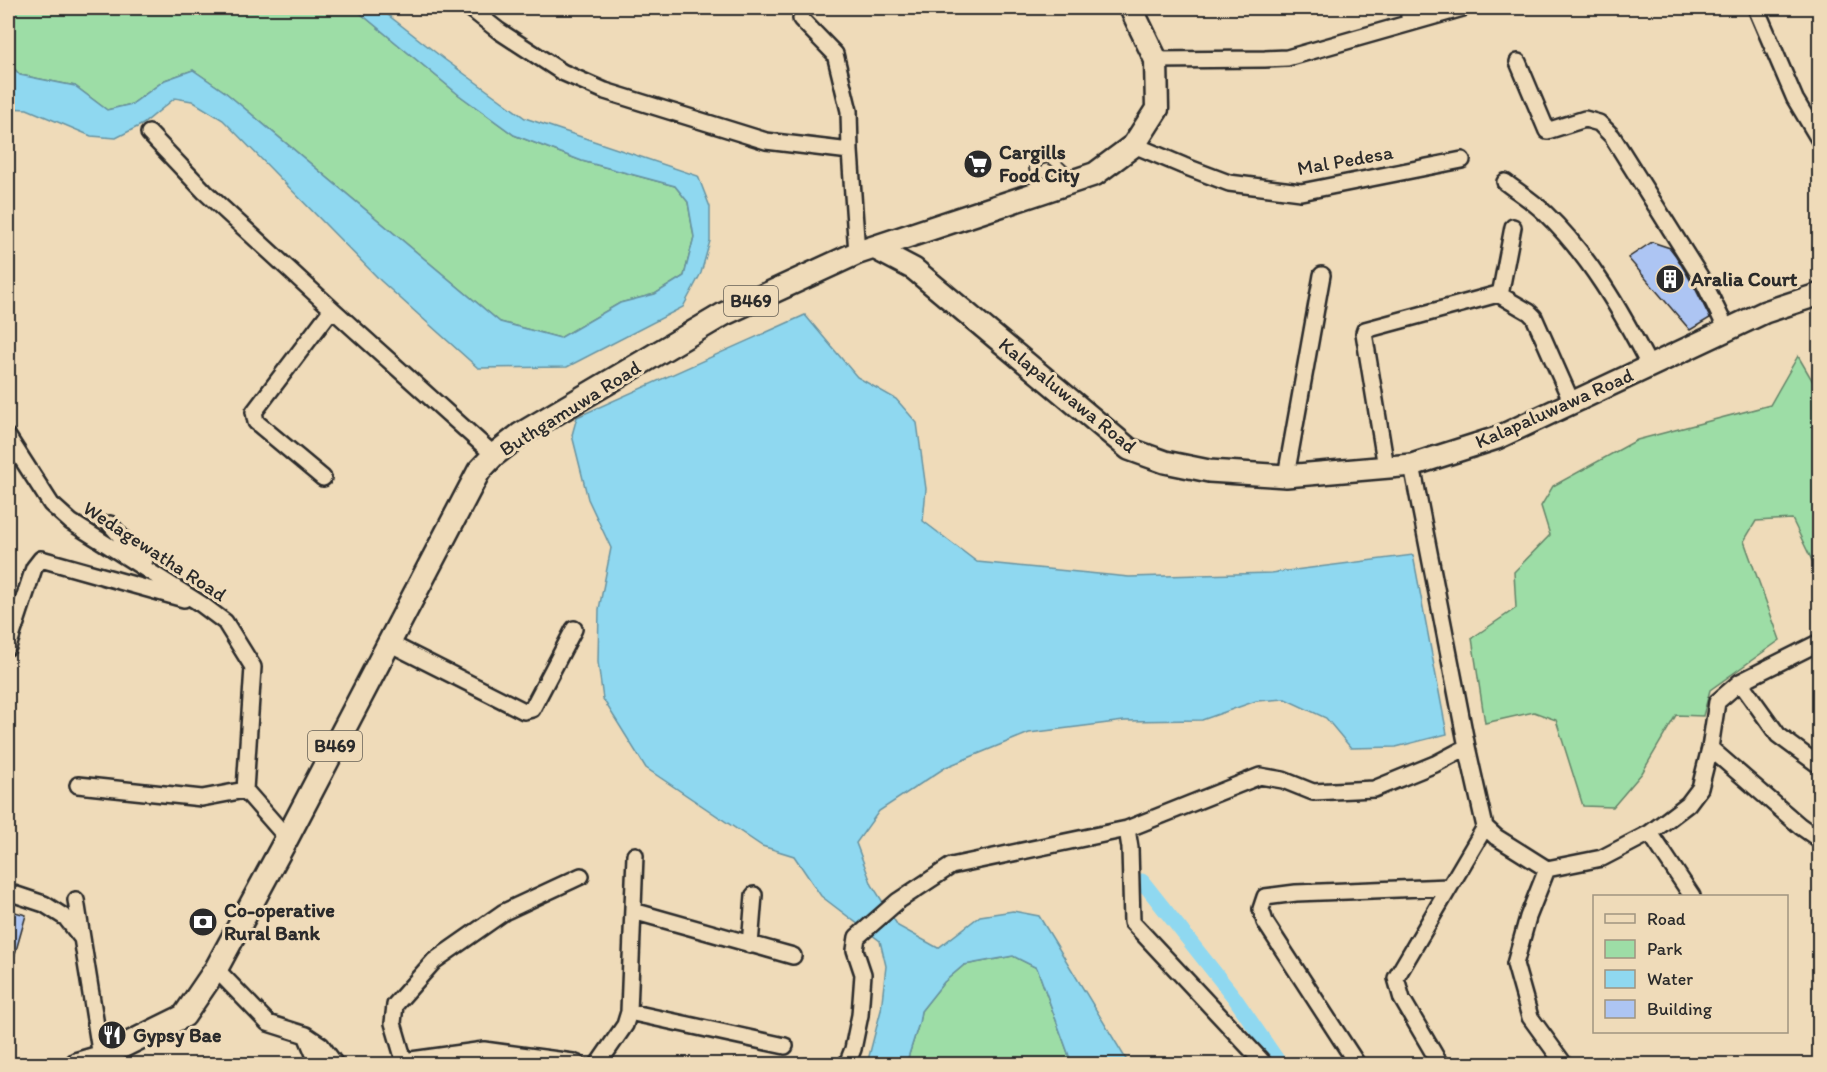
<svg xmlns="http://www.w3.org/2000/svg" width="1827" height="1072" viewBox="0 0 1827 1072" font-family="Itim,sans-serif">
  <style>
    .green { fill: #9ddda6; stroke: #648468; stroke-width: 1.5 }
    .water { fill: #8fd8f0; stroke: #6793a1; stroke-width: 1.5 }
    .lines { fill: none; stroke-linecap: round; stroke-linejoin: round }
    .canal { stroke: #8fd8f0; stroke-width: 15 }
    .building { fill: #adc5f3; stroke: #2b2b2b; stroke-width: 1.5 }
    .lane-casing { stroke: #2b2b2b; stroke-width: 12 }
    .street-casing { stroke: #2b2b2b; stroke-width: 20 }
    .secondary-casing { stroke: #2b2b2b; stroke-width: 26 }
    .primary-casing { stroke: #2b2b2b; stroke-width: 27 }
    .lane { stroke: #efdbb9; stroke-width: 8 }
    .street { stroke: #efdbb9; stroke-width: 15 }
    .secondary { stroke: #efdbb9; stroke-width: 21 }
    .primary { stroke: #efdbb9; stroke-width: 22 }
    .labels { text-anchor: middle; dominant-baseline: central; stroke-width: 6; stroke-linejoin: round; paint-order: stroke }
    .shield { fill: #efdbb9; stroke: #666056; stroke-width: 1.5 }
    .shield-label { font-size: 18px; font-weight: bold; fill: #2b2b2b }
    .poi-label { font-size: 20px; font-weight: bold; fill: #2b2b2b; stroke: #efdbb9; text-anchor: start }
    .street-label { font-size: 20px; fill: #2b2b2b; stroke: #efdbb9 }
  </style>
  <rect width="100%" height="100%" fill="#efdbb9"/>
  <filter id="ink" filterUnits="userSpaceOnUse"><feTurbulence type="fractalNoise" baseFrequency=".0167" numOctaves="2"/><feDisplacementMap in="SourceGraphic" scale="12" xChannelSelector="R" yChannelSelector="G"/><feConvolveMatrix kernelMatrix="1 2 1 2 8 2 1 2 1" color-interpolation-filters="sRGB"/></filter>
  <g filter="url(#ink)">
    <path class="green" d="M8,8H354L459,95L514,135L582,161L675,186L688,202L694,237L684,276L655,294L620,303L560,338L500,322L225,92L193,70L165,80L132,104L107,110L75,86L20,75L8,62Z
      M1798,356L1819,392V575L1792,519L1756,521L1744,541L1780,640L1710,690L1703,716L1676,715L1642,773L1613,807L1583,806L1556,720L1534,712L1485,723L1472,638L1516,608L1514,572L1550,535L1541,506L1553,486L1637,440L1770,405Z
      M1013,956L1037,968L1072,1064H906L919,1023L921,1011L944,982L964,965Z"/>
    <path class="water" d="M354,8H379L444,59L525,118L698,176L710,207V241L701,273L683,307L567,367L478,368L381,281L223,120L192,101L175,98L143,124L116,138L91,136L27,109L8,108V62L20,75L75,86L107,110L132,104L165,80L193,70L225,92L500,322L560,338L620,303L655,294L684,276L694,237L688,202L675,186L582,161L514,135L459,95Z
      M805,315L857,377L896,399L917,423L926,489L923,521L977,562L1129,577L1271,573L1413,555L1447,734L1396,747L1351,748L1326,718L1285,699L1256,701L1202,720L1124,721L1029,733L946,767L879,811L856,843L872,885L898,926L938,948L980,916L1013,911L1039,916L1129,1064H1072L1037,968L1013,956L964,965L944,982L921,1011L919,1023L906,1064H867L881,1010L886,966L880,941L821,896L794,856L762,846L646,768L603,699L598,662L599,609L611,548L588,499L572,435L577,417Z"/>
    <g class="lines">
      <path class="canal" d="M1142,881L1234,997L1280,1064"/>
    </g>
    <path class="building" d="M1652,242L1670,248L1676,256L1694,286L1710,318L1690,330L1628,258Z
      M8,910L26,915L11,968L8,967Z"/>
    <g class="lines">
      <g class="lane-casing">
        <path id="lane" d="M1038,191L1034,168L1039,160L1048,158L1054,161L1071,177"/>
      </g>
      <g class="street-casing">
        <path id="street" d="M470,8L499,31L562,72L605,91L766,141L850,151
          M1409,8V23
          M1756,8L1795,99L1820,141
          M801,19L835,54L849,111L850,151L857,253
          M1156,60L1265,59L1287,58L1463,8
          M1518,62L1547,131L1585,119L1599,123L1612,136L1703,281L1727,330
          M149,133L205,192L332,309L494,455
          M1134,145L1184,166L1229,183L1301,192L1462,160
          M1505,182C1518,192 1533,201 1545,213C1589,255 1621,311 1649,365
          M1498,294L1501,290L1513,227
          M8,437L51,504L71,522L201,604L225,622L253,667L245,790L287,838
          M1412,465L1467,747L1485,827L1396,978L1402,999L1440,1064
          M1386,467L1364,333L1365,330L1498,294L1529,312L1534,317L1572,403
          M1286,476L1322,275
          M323,478L256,422L254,412L332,309
          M110,524L136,554L145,560
          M389,643L524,711L532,709L574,629
          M8,647L34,568L41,559L184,599
          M1740,682L1778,735L1820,766
          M1710,748L1800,826L1820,840
          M78,785L202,798L245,790
          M1485,827L1496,837L1547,869L1602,858L1650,833L1688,804L1700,788L1710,748L1717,702L1740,682L1820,642
          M1127,829L1130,848L1132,922L1259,1058L1264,1064
          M1650,833L1692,896
          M1547,869L1528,917L1515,964L1530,1017L1564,1064
          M8,892L44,904L66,918L81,937
          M76,900L101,1057
          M633,911L793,956
          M750,945L754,895
          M216,969L268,1023L306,1035L321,1045L335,1064
          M629,1012L785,1046
          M306,1035L318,1064
          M404,1061L484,1050L573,1062L578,1064
          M405,1064L393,1023L395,1005L434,961L504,912L581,876
          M598,1064L625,1025L629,1012L635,855
          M847,1064L853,1049L860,1015L863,974L855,950L857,937L898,901L951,866L1127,829L1260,776L1283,780L1313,792L1374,789L1435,764L1467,747
          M1357,1064L1265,922L1261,909L1265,897L1296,893L1449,887"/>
      </g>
      <g class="secondary-casing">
        <path id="secondary" d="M874,248L914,269L1129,449L1165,462L1209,471L1286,476L1412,465L1497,438L1765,312L1820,294"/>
      </g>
      <g class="primary-casing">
        <path id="primary" d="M77,1064L101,1057L184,1016L216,969L287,838L479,471L494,455L521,434L724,314L857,253L1095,174L1134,145L1157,109L1156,60L1131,8"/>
      </g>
      <use href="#lane" class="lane"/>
      <use href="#street" class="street"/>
      <use href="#secondary" class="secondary"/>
      <use href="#primary" class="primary"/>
    </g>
  </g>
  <defs>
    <g id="supermarket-disc" transform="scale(1.5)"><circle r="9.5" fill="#2b2b2b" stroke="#efdbb9"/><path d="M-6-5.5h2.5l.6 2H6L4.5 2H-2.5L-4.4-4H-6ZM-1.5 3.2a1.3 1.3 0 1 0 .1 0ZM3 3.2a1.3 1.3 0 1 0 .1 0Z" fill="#fff"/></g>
    <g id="building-disc" transform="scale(1.5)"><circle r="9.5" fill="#2b2b2b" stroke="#efdbb9"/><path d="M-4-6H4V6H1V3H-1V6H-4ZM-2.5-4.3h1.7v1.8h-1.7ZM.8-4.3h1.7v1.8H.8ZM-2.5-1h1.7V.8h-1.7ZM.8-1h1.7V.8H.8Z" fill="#fff"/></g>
    <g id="bank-disc" transform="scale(1.5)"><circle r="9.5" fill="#2b2b2b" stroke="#efdbb9"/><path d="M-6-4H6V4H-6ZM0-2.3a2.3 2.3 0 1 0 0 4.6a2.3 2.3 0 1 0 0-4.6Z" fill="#fff"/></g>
    <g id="restaurant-disc" transform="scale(1.5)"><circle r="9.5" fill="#2b2b2b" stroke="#efdbb9"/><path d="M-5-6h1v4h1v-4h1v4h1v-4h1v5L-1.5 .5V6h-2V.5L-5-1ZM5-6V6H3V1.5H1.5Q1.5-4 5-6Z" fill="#fff"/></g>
  </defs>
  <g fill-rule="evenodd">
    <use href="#supermarket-disc" x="978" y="164"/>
    <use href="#building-disc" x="1670" y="279"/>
    <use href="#bank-disc" x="203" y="922"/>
    <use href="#restaurant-disc" x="112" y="1035"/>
  </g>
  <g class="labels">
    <g class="shield">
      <rect x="724" y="286" width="54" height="30" rx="4.5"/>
      <rect x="308" y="731" width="54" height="30" rx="4.5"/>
    </g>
    <g class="shield-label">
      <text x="751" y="301">B469</text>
      <text x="335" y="746">B469</text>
    </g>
    <g class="poi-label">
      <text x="999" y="152">Cargills<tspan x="999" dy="23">Food City</tspan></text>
      <text x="1691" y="279">Aralia Court</text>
      <text x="224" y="910">Co-operative<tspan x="224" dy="23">Rural Bank</tspan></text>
      <text x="133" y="1035">Gypsy Bae</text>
    </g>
    <g class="street-label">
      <text transform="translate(1345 160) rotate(-10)">Mal Pedesa</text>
      <text transform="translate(1068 395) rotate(39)">Kalapaluwawa Road</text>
      <text transform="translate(570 408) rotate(-32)">Buthgamuwa Road</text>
      <text transform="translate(1554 408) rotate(-24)">Kalapaluwawa Road</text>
      <text transform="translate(155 551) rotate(33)">Wedagewatha Road</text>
    </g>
  </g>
  <rect width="1827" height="1072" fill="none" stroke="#efdbb9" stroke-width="30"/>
  <rect x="15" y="15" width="1797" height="1042" fill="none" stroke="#2b2b2b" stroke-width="2" filter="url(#ink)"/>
  <rect x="1593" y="895" width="195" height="138" fill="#efdbb9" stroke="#a19580" stroke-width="1.5"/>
  <rect x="1605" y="914" width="30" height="9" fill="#efdbb9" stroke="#a19580" stroke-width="1.5"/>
  <text x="1647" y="925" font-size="18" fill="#2b2b2b">Road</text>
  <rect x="1605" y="940" width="30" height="18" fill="#9ddda6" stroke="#a19580" stroke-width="1.5"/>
  <text x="1647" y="955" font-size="18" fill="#2b2b2b">Park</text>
  <rect x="1605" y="970" width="30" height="18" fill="#8fd8f0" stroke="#a19580" stroke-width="1.5"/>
  <text x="1647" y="985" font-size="18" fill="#2b2b2b">Water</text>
  <rect x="1605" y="1000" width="30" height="18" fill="#adc5f3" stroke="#a19580" stroke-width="1.5"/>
  <text x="1647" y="1015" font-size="18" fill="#2b2b2b">Building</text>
</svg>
